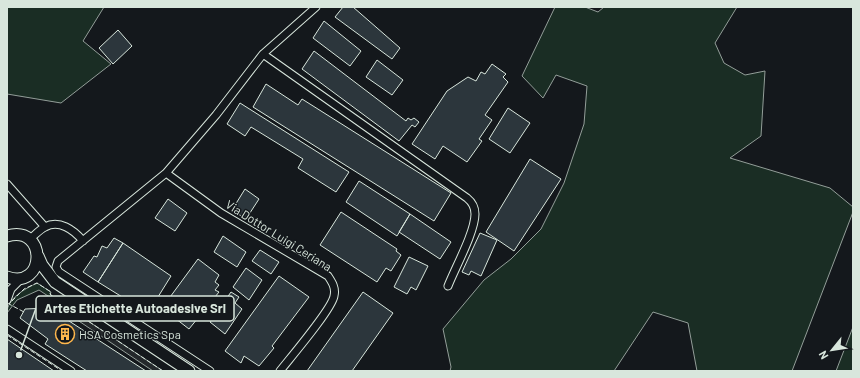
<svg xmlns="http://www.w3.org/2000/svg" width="860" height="378" viewBox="0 0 860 378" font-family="Barlow,sans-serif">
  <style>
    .green { fill: #1a2d24; stroke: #939e99 }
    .parking { fill: #24282b; stroke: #939e99 }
    .building { fill: #2c363c; stroke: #d8e6dc }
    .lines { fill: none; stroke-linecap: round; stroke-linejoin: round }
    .minor-casing { stroke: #d8e6dc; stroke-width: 9 }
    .primary-casing { stroke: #d8e6dc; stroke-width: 13 }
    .minor { stroke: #14181c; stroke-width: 7 }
    .primary { stroke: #14181c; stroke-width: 11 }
    .fence { stroke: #d8e6dc; stroke-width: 1; stroke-dasharray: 5 2; stroke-linecap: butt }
    .labels { text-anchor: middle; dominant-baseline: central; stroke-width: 3; stroke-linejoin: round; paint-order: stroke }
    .street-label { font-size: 12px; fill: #d8e6dc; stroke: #14181c }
    .poi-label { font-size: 12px; fill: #d8e6dc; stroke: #14181c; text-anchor: start }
    .leader { fill: none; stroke: #d8e6dc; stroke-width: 1.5 }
    .callout-dot { fill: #d8e6dc; stroke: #14181c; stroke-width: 1.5 }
    .callout { fill: #14181c; stroke: #d8e6dc; stroke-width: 1.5 }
    .callout-label { font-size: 13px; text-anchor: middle; font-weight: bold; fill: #d8e6dc }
  </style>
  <rect width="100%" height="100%" fill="#14181c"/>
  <path class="green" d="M7,7H104L83,41L111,64L61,103L7,94Z
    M555,7H585L598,12L604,7H737L715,43L724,63L745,75L765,71L761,136L730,158L830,188L853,207V212L792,371H697L688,323L653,312L614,371H450L451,367L443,329L484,280L511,259L541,229L564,183L584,124L587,86L556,75L543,98L522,76Z
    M37,283L51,292L50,294L58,301L57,302L39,290L17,300L7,313C7,298 25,289 37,283Z
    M853,327V371H836Z"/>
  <path class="parking" d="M58,301L163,371H153L55,305Z"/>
  <path class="building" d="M343,7H353L400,48L392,59L335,17Z
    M324,21L361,51L350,66L313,38Z
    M118,30L132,46L113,64L99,48Z
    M314,51L406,121L408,118L411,120L414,118L419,122L415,127L412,125L399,141L302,69Z
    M377,60L403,80L392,95L366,77Z
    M492,64L506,74L503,77L508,82L485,115L492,120L479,139L482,141L467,162L443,146L435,159L412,144L447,91L468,77L476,81L481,72L485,74Z
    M266,84L298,105L302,99L451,193L434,221L253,107Z
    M240,103L349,172L336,192L298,168L303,159L251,127L245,136L227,124Z
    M508,108L530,123L510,153L489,139Z
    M530,159L561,179L514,251L486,232Z
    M359,181L410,214L397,236L346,202Z
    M245,189L259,199L246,219L232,210Z
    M168,199L187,213L175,231L155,218Z
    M341,212L397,249L396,251L401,255L391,271L386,268L377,282L320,245Z
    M410,214L451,242L440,259L399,232Z
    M480,233L497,240L481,276L471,271L469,275L462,272Z
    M223,236L246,252L237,267L214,252Z
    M114,238L123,243L98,282L83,272L94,256L97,257L102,246L107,248Z
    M123,243L171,276L148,313L98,282Z
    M260,250L279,262L271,274L252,261Z
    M409,257L428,266L416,290L411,287L407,294L394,287Z
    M198,259L219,275L215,282L219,285L215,290L219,292L189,329L162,308Z
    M246,268L262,280L249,300L233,287Z
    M279,276L309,297L272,346L274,348L259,366L244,356L241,363L225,351Z
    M231,292L239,297L235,303L242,309L225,334L210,322Z
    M363,292L393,313L352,371H307Z
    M49,308L146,371H87L45,344L48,339L20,318L25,309Z
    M7,339L54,371H7Z"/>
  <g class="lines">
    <g class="minor-casing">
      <path id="minor" d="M263,54L467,198C472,202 475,207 475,214C475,232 455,268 448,286
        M166,173L221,213L328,276C332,282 336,288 334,296C332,309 291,357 280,371
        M7,184L45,227
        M30,239C35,235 39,230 45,227C59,219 74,230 83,241
        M7,300L11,289L21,279
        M7,329L71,371
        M210,371L59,272L56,267L58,261L166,173L216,115L263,54L316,7"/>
    </g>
    <g class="primary-casing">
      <path id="primary" d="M7,236C48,224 46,291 7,277
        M38,256L42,265L55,282L189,371"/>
    </g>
    <use href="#minor" class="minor"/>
    <use href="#primary" class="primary"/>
    <path class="fence" d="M24,312L9,304L24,289L37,283L51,292L50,294L58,301L163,371
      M7,335L62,371"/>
  </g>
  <defs>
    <g id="building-ring" transform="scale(1)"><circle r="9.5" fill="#14181c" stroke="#ffb74d" stroke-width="1.5"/><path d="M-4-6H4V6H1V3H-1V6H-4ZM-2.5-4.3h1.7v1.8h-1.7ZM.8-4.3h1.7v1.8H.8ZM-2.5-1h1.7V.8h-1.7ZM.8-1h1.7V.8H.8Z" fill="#ffb74d"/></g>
  </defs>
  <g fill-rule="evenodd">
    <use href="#building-ring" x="65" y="334"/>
  </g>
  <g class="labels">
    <g class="street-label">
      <text transform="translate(279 235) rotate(32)">Via Dottor Luigi Ceriana</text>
    </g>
    <g class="poi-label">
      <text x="79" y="334">HSA Cosmetics Spa</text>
    </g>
  </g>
  <path class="leader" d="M19 355L36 308"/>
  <circle class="callout-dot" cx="19" cy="355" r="4"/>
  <rect class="callout" x="36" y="296" width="198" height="25" rx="4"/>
  <g class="callout-label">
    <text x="135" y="313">Artes Etichette Autoadesive Srl</text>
  </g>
  <rect width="860" height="378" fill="none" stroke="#d8e6dc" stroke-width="16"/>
  <g transform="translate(832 350) rotate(240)" stroke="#14181c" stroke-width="3" paint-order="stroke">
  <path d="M0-3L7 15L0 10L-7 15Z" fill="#d8e6dc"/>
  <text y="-6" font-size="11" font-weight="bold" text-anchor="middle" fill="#d8e6dc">N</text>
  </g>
</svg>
